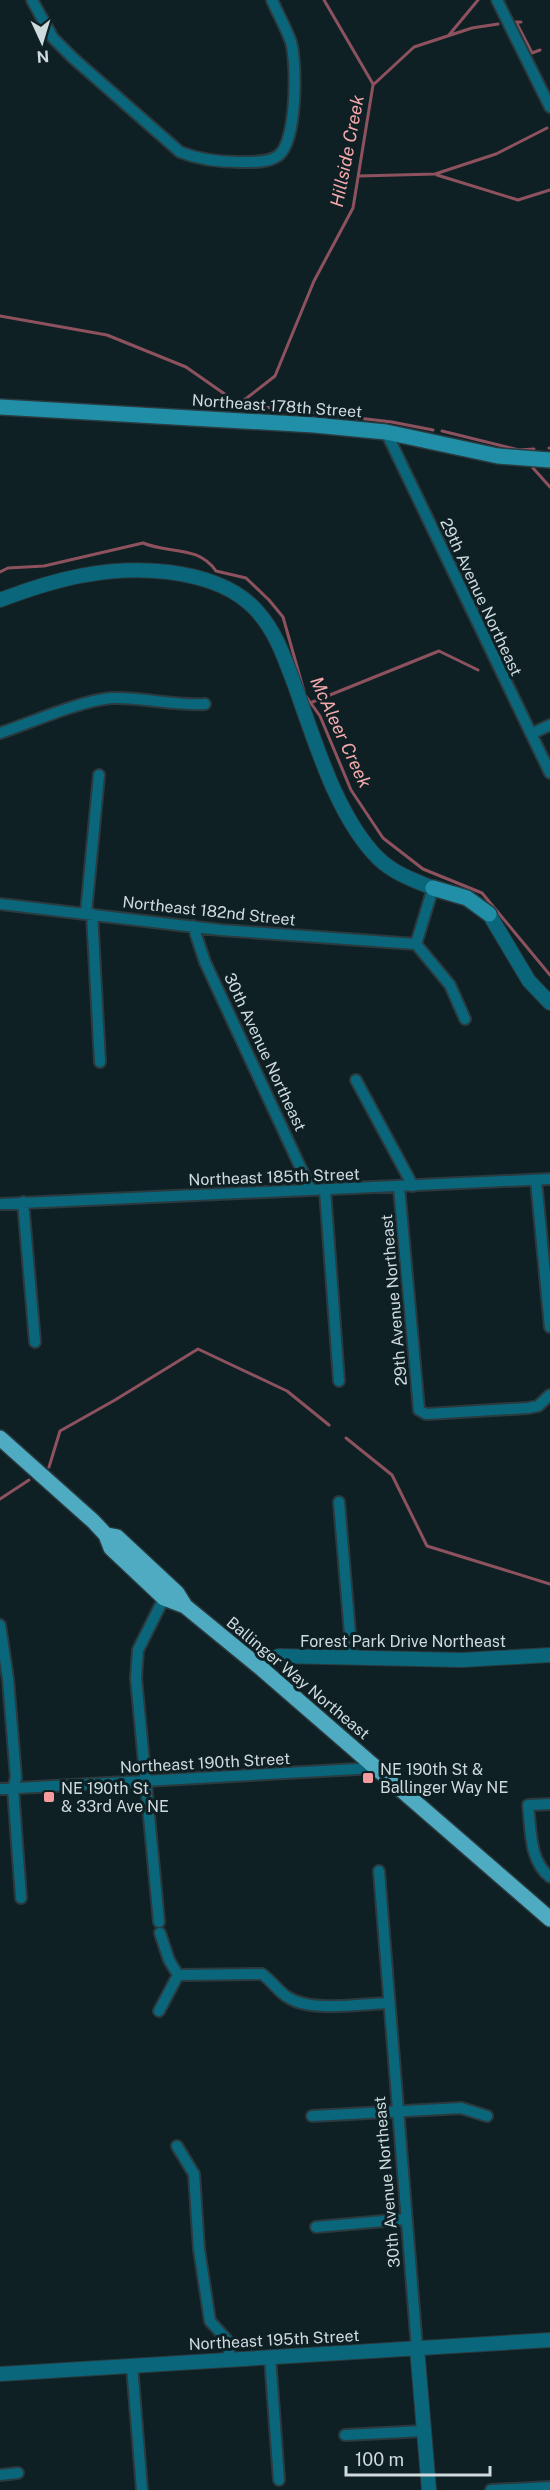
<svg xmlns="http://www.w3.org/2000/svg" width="550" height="2490" viewBox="0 0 550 2490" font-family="'Public Sans',sans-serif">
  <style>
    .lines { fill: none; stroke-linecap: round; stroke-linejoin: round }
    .stream { stroke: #8d525e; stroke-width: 3 }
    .minor-casing { stroke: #2a3a3f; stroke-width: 14 }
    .tertiary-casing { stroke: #2a3a3f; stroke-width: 16 }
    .secondary-casing { stroke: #2a3a3f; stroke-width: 18 }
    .primary-casing { stroke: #2a3a3f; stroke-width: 18 }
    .minor { stroke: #0a677b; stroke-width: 10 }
    .tertiary { stroke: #0a677b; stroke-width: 14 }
    .secondary { stroke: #208fa7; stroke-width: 15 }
    .primary { stroke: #4eabc2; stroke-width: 15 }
    .poi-dot { fill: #f49b9f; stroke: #0f2025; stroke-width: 2 }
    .labels { text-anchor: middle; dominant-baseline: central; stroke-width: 6; stroke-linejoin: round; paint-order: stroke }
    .street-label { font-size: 16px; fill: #cfdadd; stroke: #0f2025 }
    .poi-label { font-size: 16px; fill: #cfdadd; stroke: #0f2025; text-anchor: start }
    .water-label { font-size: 18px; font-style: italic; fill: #f6a9ac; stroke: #0f2025 }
  </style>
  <rect width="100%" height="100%" fill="#0f2025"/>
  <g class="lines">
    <path class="stream" d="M324,0L373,84
      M521,22H516L532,53L540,50
      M449,35L478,0
      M437,175L518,200L550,190
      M359,176L435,174L496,154L547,128
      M0,316L107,335L186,367L239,404L275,376L314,281L353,208L373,85L414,47L472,28L498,24
      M240,404L392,422L433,430
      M442,431L519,450L534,449
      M549,448H550
      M533,468L550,487
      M0,572L8,568L44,566L143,543C169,554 198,545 216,571L246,578L269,600L283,617L305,695L320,716L351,790L383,838L423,869L482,893L550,975
      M504,636L507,657
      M310,703L439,651L478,670
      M346,1438L392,1475L427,1546L550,1584
      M49,1467L60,1431L115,1400L198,1349L287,1391L329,1425
      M0,1499L29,1480"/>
    <g class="minor-casing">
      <path id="minor" d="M32,0L53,38L73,58L180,152C200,160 218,162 239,162C251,162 270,163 279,155C297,140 297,64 291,42C286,28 278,14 272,0
        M497,0L550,107
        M386,432L550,773
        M0,733C30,723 82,700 112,698C143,697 174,706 205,704
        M531,734L550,725
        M0,904L221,930L416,944
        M86,913L99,775
        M92,914L100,1062
        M193,926L205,962L311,1190
        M416,944L450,985L465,1019
        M416,944L433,888
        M356,1080L413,1186
        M536,1180L550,1327
        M399,1187L419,1410L426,1414L528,1408L538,1406L550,1395
        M325,1190L339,1381
        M23,1202L35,1342
        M0,1204L550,1179
        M339,1502L352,1658
        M0,1625L8,1679L16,1778L13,1788L21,1898
        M0,1789L375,1768
        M550,1804L528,1805C531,1829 529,1861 550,1877
        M379,1871L417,2348
        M159,1922L136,1678L138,1650L164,1598
        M178,1975L262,1974C271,1980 277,1990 286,1996C309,2013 360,2004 388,2003
        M159,2011L178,1975L169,1960L160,1933
        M312,2116L461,2108L487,2116
        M177,2146L194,2174L199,2249L210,2321L228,2341L230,2359
        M316,2227L406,2219
        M270,2357L279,2480
        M132,2366L142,2490
        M345,2435L424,2431
        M0,2475L18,2473
        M491,2490L550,2487"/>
    </g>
    <g class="tertiary-casing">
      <path id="tertiary" d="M0,600C55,579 108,565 168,572C200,576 235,586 257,611C276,632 284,657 294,683C314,738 336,816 378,858C393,873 413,880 433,888
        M489,914L529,981L550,1003
        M262,1669L273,1658L279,1656L462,1660L550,1655
        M417,2348L429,2490
        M0,2374L550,2340"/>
    </g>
    <g class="secondary-casing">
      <path id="secondary" d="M0,407L314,425L386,432L498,456L550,460
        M433,888L467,898L489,914"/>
    </g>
    <g class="primary-casing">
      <path id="primary" d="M0,1438L93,1521L106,1535L111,1548L164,1598L185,1606
        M106,1535L117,1537L177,1593L185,1606L262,1669L550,1919"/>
    </g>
    <use href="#minor" class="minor"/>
    <use href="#tertiary" class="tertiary"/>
    <use href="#secondary" class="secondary"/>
    <use href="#primary" class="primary"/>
  </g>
  <g class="poi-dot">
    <rect x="362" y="1772" width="12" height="12" rx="3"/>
    <rect x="43" y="1791" width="12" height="12" rx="3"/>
  </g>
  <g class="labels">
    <g class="street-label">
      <text transform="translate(277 406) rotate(4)">Northeast 178th Street</text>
      <text transform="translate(481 597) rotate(65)">29th Avenue Northeast</text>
      <text transform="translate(209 911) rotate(6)">Northeast 182nd Street</text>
      <text transform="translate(265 1052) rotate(65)">30th Avenue Northeast</text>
      <text transform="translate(274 1177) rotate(-2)">Northeast 185th Street</text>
      <text transform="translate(394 1300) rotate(-95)">29th Avenue Northeast</text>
      <text x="403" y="1641">Forest Park Drive Northeast</text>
      <text transform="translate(298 1678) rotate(40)">Ballinger Way Northeast</text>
      <text transform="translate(205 1763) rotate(-3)">Northeast 190th Street</text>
      <text transform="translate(387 2182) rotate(-95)">30th Avenue Northeast</text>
      <text transform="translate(274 2340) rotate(-3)">Northeast 195th Street</text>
    </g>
    <g class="poi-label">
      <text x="380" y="1769">NE 190th St &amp;<tspan x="380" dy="18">Ballinger Way NE</tspan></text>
      <text x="61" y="1788">NE 190th St<tspan x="61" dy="18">&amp; 33rd Ave NE</tspan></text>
    </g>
    <g class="water-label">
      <text transform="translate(347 151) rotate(-79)">Hillside Creek</text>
      <text transform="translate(341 732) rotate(65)">McAleer Creek</text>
    </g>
  </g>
  <g transform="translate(42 42) rotate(176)" stroke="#0f2025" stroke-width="4.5" paint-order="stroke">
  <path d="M0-4.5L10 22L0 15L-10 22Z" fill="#cfdadd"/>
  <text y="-9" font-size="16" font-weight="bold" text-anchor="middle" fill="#cfdadd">N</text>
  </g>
  <path d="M346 2466v9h144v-9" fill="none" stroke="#cfdadd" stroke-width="3"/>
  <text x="355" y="2466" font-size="18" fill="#cfdadd" stroke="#0f2025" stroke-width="4.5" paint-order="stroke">100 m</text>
</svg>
